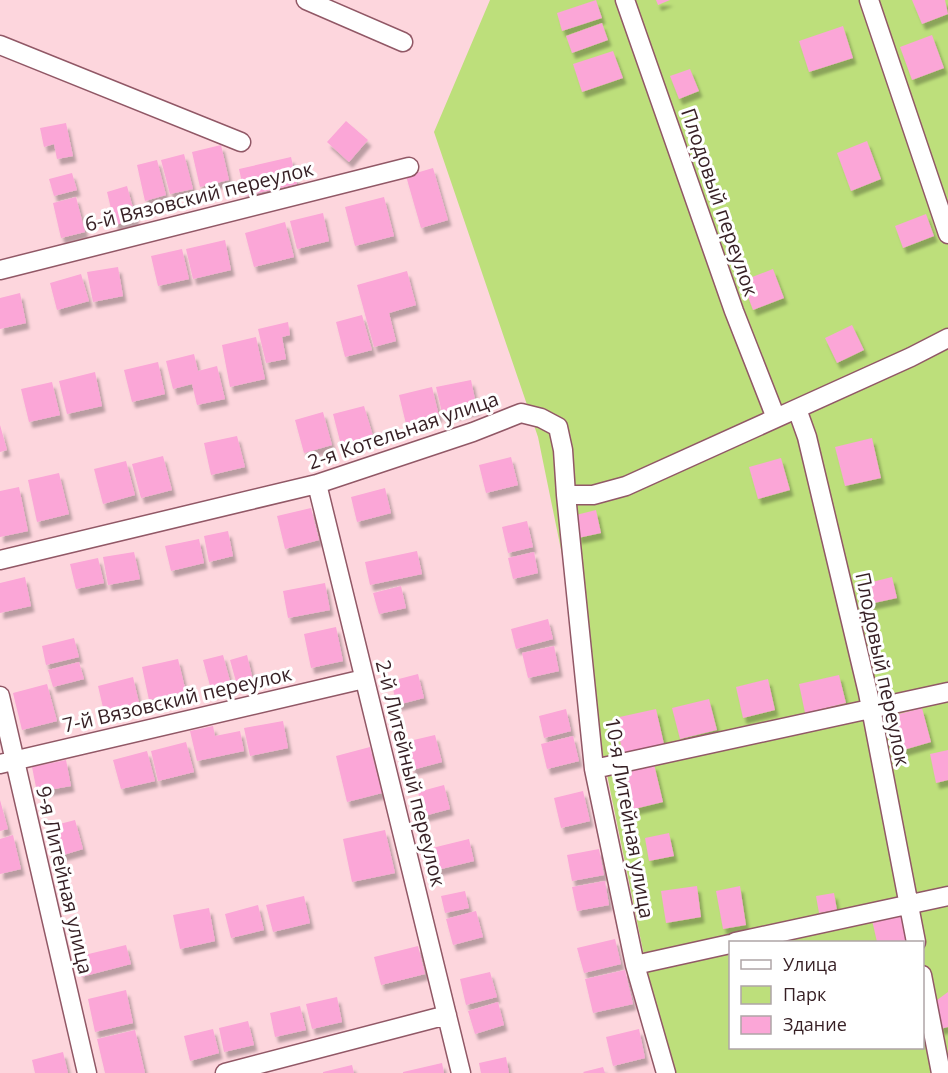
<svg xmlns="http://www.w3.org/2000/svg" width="948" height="1073" viewBox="0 0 948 1073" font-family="'Open Sans',sans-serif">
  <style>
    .green { fill: #bddf7b; fill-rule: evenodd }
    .building { fill: #fba6d7; filter: url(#shadow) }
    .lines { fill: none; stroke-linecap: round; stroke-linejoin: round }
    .minor-casing { stroke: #915866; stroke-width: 21 }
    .minor { stroke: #fff; stroke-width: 18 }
    .labels { text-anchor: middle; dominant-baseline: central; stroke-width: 6; stroke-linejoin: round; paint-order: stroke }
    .street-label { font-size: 20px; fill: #361f24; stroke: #fff }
  </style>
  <defs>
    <filter id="shadow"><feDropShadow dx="3.5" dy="6" stdDeviation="1.5" flood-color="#0004"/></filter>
  </defs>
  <rect width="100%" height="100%" fill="#fdd6dd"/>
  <path class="green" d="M490,0H948V1073H668L538,437L434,132ZM730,942H922V1048H730Z"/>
  <path class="building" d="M596,0L602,18L562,31L557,13Z
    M656,0H670L658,5Z
    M912,0H945L948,14L922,24Z
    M602,23L608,40L572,53L566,36Z
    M843,26L853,58L809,72L799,41Z
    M932,35L944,68L912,80L900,47Z
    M613,51L623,78L582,92L573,64Z
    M690,69L699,91L679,99L670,76Z
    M346,121L368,140L349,162L327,142Z
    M66,123L73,156L57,159L54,144L44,147L40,128Z
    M867,141L881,179L851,191L837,153Z
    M221,145L229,180L200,187L192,152Z
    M184,154L193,189L170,194L161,160Z
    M291,157L297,184L245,196L239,169Z
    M157,160L166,195L145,201L137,165Z
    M433,168L448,220L421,228L406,176Z
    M72,173L77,190L54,196L49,179Z
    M127,186L136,219L115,225L107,192Z
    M76,197L85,232L61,238L53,203Z
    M384,197L394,236L355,246L345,207Z
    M323,213L329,241L297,249L290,221Z
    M926,214L934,236L903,248L895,226Z
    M285,222L294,257L254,267L245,233Z
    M225,240L231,270L193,279L186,249Z
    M182,249L189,279L158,286L151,256Z
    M118,267L123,296L93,302L87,272Z
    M773,269L784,298L753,310L742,281Z
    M407,271L416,305L389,313L396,341L374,347L357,285Z
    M81,274L89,301L57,310L50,283Z
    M20,293L26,323L0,329V298Z
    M362,315L372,350L345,357L336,322Z
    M288,322L290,335L282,337L286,359L266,363L258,329Z
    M852,325L864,350L837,363L825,338Z
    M256,337L265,379L230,387L222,345Z
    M194,354L198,371L217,366L225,399L197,405L192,384L173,389L166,361Z
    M158,362L165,394L132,402L124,370Z
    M95,372L102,406L67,414L59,381Z
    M471,380L477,409L443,417L436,387Z
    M52,382L60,415L29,422L21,389Z
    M432,387L439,416L406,424L399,395Z
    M364,406L373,436L341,445L333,414Z
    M323,412L332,445L304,453L295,420Z
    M0,425L7,450L0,452Z
    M237,436L245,467L211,475L204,443Z
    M872,438L881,478L845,486L835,447Z
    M163,456L172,490L141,498L132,464Z
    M511,457L518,485L486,493L479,465Z
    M781,458L790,490L758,499L749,467Z
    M126,461L135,495L103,504L94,469Z
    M59,473L69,514L37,522L28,480Z
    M19,487L28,531L0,537V491Z
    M385,488L391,513L357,522L351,497Z
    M311,508L319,540L285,549L277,516Z
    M596,510L601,533L578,538L572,516Z
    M527,521L533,547L508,553L502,527Z
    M228,531L233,556L209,562L204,536Z
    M199,539L204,563L171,571L165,546Z
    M417,551L422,574L370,585L365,562Z
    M134,552L140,579L108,585L103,557Z
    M534,552L538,573L513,579L508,558Z
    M98,558L104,583L76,589L70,564Z
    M25,577L31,606L0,613V583Z
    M892,577L897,598L865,605L860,585Z
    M325,583L330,610L288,618L283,591Z
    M401,586L406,608L379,614L373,593Z
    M548,619L553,639L516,649L511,629Z
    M336,627L343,661L311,668L304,634Z
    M74,638L79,657L46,665L42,646Z
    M554,646L559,671L528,678L522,653Z
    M223,655L232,688L212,693L203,660Z
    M247,655L253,680L237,685L230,660Z
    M178,659L186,692L149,700L142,667Z
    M79,662L84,679L53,687L48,670Z
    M418,674L424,698L397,705L391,681Z
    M839,675L846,703L805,713L799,684Z
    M133,677L140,707L105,716L98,686Z
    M768,679L775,710L743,718L736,687Z
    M47,684L57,721L22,730L13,693Z
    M709,699L717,730L680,739L672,708Z
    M922,708L931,742L900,751L891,716Z
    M566,709L571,731L544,738L539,716Z
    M656,709L664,744L623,754L615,718Z
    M283,721L288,748L250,756L244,728Z
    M213,726L215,736L240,731L244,751L197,761L190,731Z
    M435,735L442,762L412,770L405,742Z
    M573,736L579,761L547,769L541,744Z
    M186,742L194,772L158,781L151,751Z
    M370,747L382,793L347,802L336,756Z
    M948,750V780L936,783L930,754Z
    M147,751L155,781L121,789L113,760Z
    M66,760L71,786L37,792L32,767Z
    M654,764L663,802L626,811L617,773Z
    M444,785L450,809L424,816L418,792Z
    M583,791L590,821L561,828L554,798Z
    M0,800L8,829L0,831Z
    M75,820L83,849L60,856L52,826Z
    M385,830L395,873L352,882L343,839Z
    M669,833L674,856L649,861L645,838Z
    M13,835L21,869L0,874V839Z
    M469,839L474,861L433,871L428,849Z
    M599,849L604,875L572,881L567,855Z
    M605,881L609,905L577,911L572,887Z
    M697,886L701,917L666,923L661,891Z
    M740,886L746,925L723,929L716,891Z
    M465,891L469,908L445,913L441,896Z
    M834,893L837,910L819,913L816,896Z
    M304,896L310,923L273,932L266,905Z
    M258,905L264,930L231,938L225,914Z
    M209,908L215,941L180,949L173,915Z
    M476,911L483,937L453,945L446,919Z
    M902,914L908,942H877L872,920Z
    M615,939L621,964L584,973L577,948Z
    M126,945L131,964L81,977L76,957Z
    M418,946L425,974L381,985L374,957Z
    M625,970L633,1004L593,1013L585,979Z
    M490,972L497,997L466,1005L460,979Z
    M126,990L133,1023L95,1032L88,999Z
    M948,992V1027L940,1029L933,1003Z
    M337,997L342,1022L312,1029L306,1004Z
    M498,1002L504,1025L475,1034L468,1011Z
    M300,1006L306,1030L275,1037L270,1013Z
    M248,1021L254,1045L224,1052L219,1028Z
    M213,1029L219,1053L190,1061L184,1036Z
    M639,1029L645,1058L613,1066L606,1037Z
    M135,1030L145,1073H105L97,1039Z
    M63,1052L68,1073H35L32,1060Z
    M506,1057L509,1073H481L479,1063Z
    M442,1063L444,1073H403V1072Z
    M352,1065L354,1073H323V1072Z
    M603,1067L605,1073H584L583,1072Z"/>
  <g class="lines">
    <g class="minor-casing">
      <path id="minor" d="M306,0L403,42
        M625,0L734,311L776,418
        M869,0L948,234
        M0,45L241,142
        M0,270L409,167
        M797,409L807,437L868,693L916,942
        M317,484L461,1073
        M566,495H593L626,486L911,357L948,338
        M0,560L317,484L473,432L521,413L541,418L558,427L563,450L566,495L594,769L635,965L666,1073
        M0,696L87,1073
        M0,764L364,679
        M594,769L948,692
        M735,942L948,896
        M635,965L730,944
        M922,975L941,1073
        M225,1073L447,1015"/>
    </g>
    <use href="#minor" class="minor"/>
  </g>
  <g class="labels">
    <g class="street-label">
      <text transform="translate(199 196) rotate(-14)">6-й Вязовский переулок</text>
      <text transform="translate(720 202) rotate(71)">Плодовый переулок</text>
      <text transform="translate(403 430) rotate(-19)">2-я Котельная улица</text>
      <text transform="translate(883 669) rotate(78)">Плодовый переулок</text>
      <text transform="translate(177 699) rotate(-13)">7-й Вязовский переулок</text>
      <text transform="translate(411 773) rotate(76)">2-й Литейный переулок</text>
      <text transform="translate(630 818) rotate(80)">10-я Литейная улица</text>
      <text transform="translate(65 880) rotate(77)">9-я Литейная улица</text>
    </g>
  </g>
  <rect x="729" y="941" width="195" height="108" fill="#ffffff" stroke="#afa5a7" stroke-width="1.5"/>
  <rect x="741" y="960" width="30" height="9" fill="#ffffff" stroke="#afa5a7" stroke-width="1.5"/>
  <text x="783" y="971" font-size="18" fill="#361f24">Улица</text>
  <rect x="741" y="986" width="30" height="18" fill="#bddf7b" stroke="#afa5a7" stroke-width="1.5"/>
  <text x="783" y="1001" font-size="18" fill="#361f24">Парк</text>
  <rect x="741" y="1016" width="30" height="18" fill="#fba6d7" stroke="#afa5a7" stroke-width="1.5"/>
  <text x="783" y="1031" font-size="18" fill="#361f24">Здание</text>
</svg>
